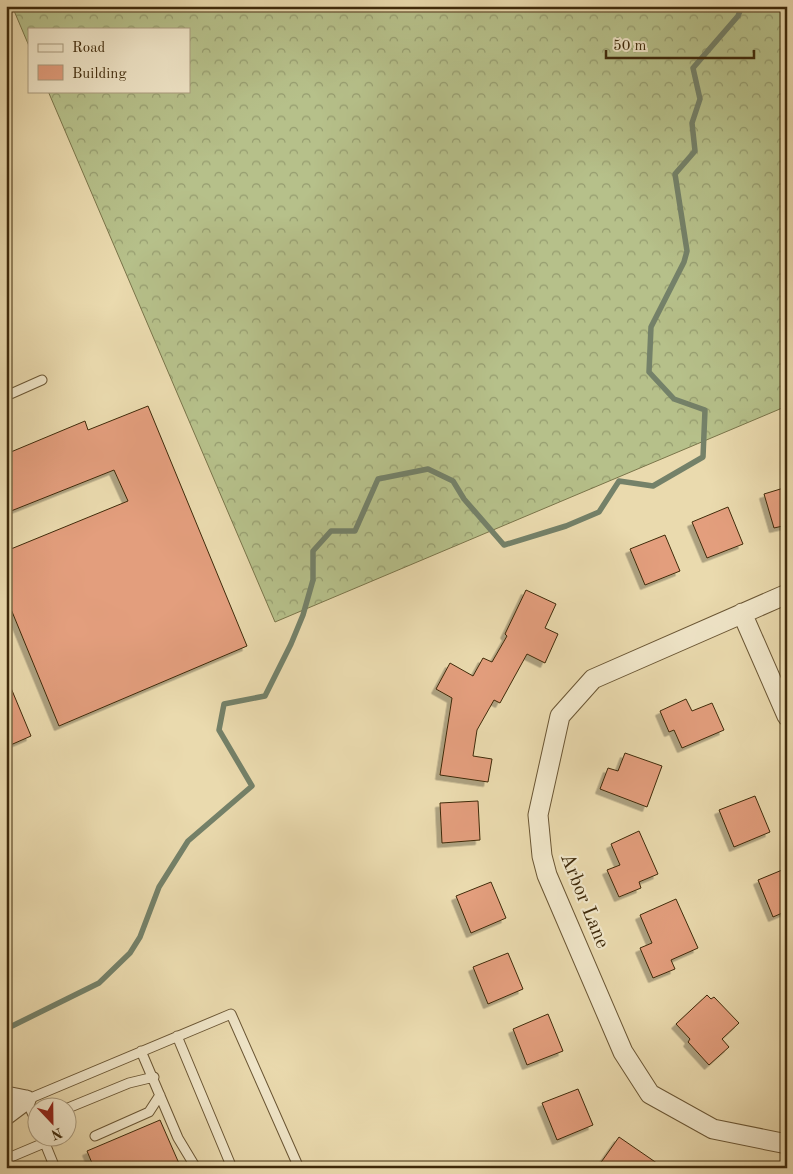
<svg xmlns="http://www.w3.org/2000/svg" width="793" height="1174" viewBox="0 0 793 1174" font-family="'Old Standard TT',serif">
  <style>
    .forest { fill: url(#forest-crowns); stroke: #7a754a }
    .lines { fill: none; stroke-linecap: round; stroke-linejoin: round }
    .stream { stroke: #748169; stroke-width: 5.5 }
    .building { fill: #e39e7d; stroke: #3f2a0b; filter: url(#shadow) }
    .lane-casing { stroke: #6a5634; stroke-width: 11 }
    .street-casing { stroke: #6a5634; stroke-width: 21 }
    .lane { stroke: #f1e7ca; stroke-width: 9 }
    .street { stroke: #f1e7ca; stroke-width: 19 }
    .labels { text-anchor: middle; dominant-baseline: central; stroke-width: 4.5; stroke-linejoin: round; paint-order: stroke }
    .street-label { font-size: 20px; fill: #3f2a0b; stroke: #f1e7ca }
  </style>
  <defs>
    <pattern id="forest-crowns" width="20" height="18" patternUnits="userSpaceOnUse" patternTransform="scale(1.25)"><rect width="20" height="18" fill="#b6c08a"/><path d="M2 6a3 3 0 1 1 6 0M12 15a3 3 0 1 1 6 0" fill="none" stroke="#959c6f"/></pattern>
    <filter id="shadow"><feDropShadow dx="-4.5" dy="4.5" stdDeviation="0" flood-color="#0004"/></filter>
  </defs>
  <rect width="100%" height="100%" fill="#eadaae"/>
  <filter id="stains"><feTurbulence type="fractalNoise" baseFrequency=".004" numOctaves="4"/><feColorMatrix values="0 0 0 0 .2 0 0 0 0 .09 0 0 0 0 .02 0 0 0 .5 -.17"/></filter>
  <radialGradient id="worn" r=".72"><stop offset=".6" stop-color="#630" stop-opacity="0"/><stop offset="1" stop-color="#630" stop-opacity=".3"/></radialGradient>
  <path class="forest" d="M12,6H787V406L275,622L48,91H189V29H29V46Z"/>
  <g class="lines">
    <path class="stream" d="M6,1029L99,983L130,953L140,937L159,887L188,841L252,786L219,730L224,704L265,696L291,644L303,615L313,580V551L331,531H355L378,479L428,469L453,481L464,499L504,545L566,526L599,512L619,481L653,486L703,457L705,410L674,399L649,372L651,327L684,262L687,251L675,174L695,151L692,123L700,99L693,68L738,16L742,6"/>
  </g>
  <path class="building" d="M148,406L247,646L59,726L6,597V551L128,501L114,470L6,513V454L85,421L88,430Z
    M787,487V525L774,528L764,494Z
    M728,507L743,544L707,558L692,522Z
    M665,535L680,571L645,585L630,549Z
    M526,590L556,604L545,628L558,634L545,663L527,654L500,703L494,700L477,730L473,756L492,759L488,782L440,775L452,698L436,689L450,663L473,676L483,658L492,662L507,636L505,634Z
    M6,676L31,736L6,747Z
    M686,699L692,711L712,703L724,730L682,748L674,730L669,732L660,711Z
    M625,753L662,766L647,807L600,789L608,768L618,771Z
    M755,796L770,832L734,847L719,810Z
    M478,801L480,840L442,843L440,803Z
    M639,831L658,874L639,882L641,888L619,897L607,870L620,865L611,844Z
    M787,868V911L773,917L758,880Z
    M491,882L506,918L471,933L456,896Z
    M676,899L698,948L671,960L675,969L653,978L640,948L652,943L640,915Z
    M508,953L523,989L488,1004L473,967Z
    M707,995L711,999L714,997L739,1023L722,1039L729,1047L709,1065L688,1042L690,1039L676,1024Z
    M548,1014L563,1051L527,1065L513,1029Z
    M578,1089L593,1125L557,1140L542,1103Z
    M160,1120L181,1168H94L87,1151Z
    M619,1137L664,1168H597Z"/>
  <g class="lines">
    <g class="lane-casing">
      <path id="lane" d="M6,396L42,380
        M177,1036L232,1168
        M141,1051L178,1138L196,1168
        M68,1108L129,1083L154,1077
        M38,1125L26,1100L231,1014L299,1168
        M42,1136L55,1168
        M95,1136L149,1112L160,1095
        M6,1159L44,1143"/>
    </g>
    <g class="street-casing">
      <path id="street" d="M787,594L593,679L560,716L538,815L542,856L547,875L623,1052L650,1094L713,1129L787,1144
        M742,613L787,716
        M6,1096L26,1100
        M6,1115L26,1100"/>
    </g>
    <use href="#lane" class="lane"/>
    <use href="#street" class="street"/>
  </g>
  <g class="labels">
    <g class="street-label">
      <text transform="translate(584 901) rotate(68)">Arbor Lane</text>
    </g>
  </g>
  <rect width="793" height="1174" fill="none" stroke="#eadaae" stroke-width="25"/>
  <rect x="8" y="8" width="778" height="1159" fill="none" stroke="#3f2a0b" stroke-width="2.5"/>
  <rect x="12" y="12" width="768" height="1149" fill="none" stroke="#3f2a0b"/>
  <rect x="28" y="28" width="162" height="65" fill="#f1e7ca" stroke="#aa9b7e"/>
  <rect x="38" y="44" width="25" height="8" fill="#f1e7ca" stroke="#aa9b7e"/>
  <text x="72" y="52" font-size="15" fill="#3f2a0b">Road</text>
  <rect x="38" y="65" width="25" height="15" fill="#e39e7d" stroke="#aa9b7e"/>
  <text x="72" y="78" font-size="15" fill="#3f2a0b">Building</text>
  <g transform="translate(52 1122) rotate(158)"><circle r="24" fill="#f1e7ca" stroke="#aa9b7e"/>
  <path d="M0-4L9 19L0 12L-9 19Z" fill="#8f2418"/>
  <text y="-8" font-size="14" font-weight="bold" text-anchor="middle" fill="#3f2a0b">N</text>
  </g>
  <path d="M606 50v8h148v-8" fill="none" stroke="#3f2a0b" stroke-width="2.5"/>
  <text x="613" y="50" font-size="15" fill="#3f2a0b" stroke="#f1e7ca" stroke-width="4" paint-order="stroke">50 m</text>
  <rect width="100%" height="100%" filter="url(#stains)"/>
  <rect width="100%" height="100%" fill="url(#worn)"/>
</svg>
